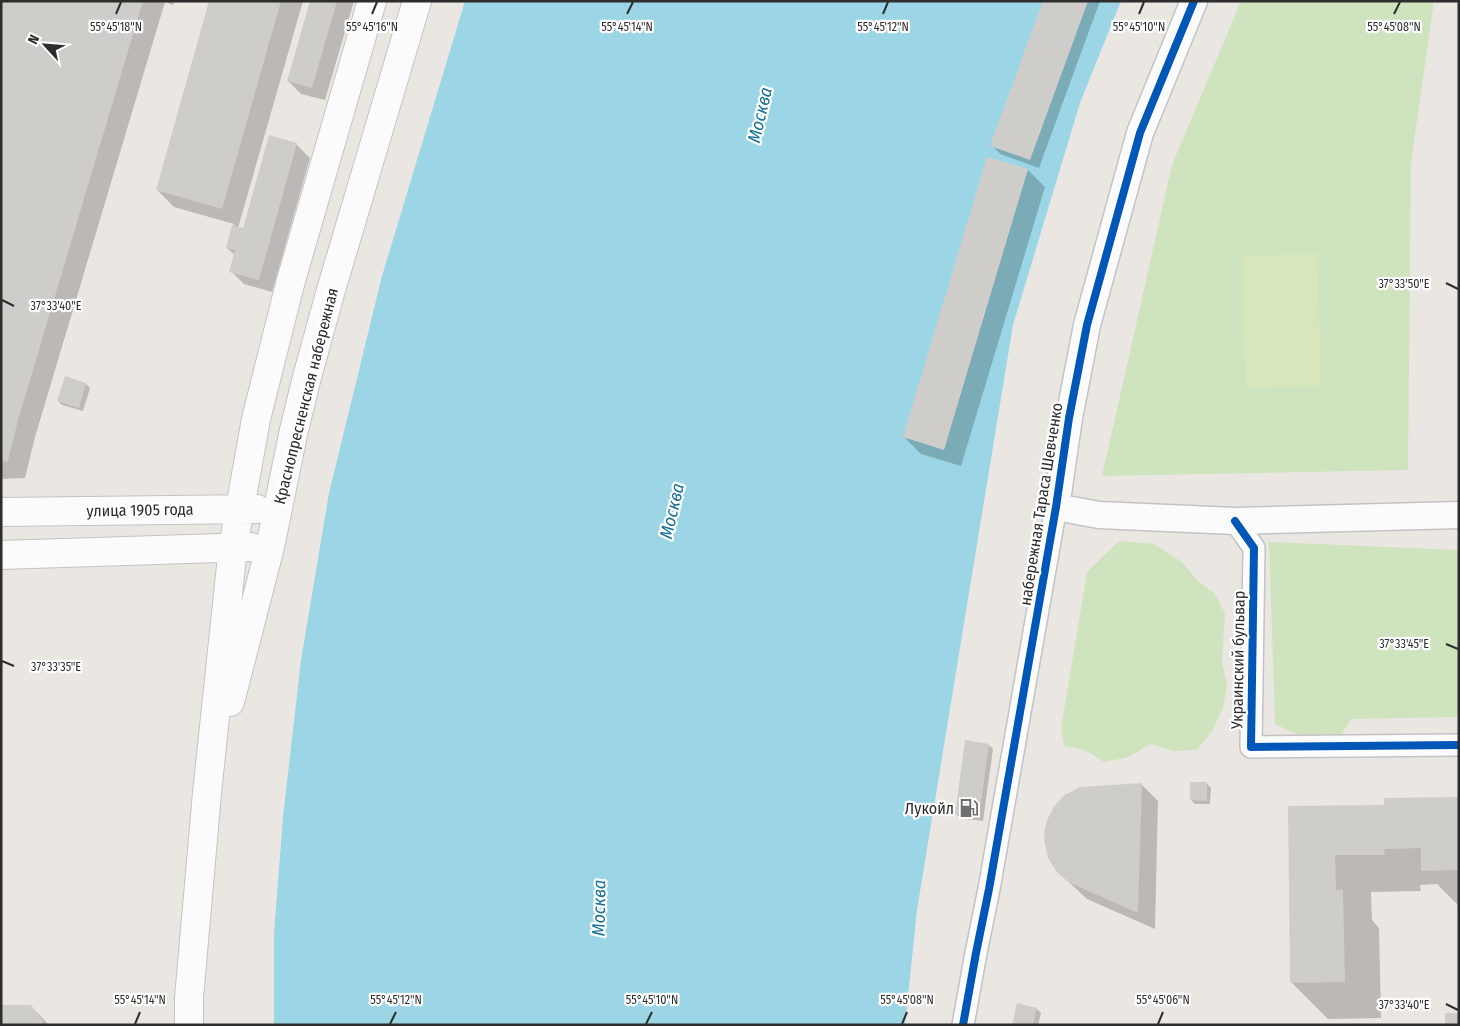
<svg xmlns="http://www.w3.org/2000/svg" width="1460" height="1026" viewBox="0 0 1460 1026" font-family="'Fira Sans Condensed',sans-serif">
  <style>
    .green { fill: #cfe3be }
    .pitch { fill: #d8e6bc }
    .water { fill: #9cd6e6 }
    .shadow { fill: #0003 }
    .building { fill: #cfcdca }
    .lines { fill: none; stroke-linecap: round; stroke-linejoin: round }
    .minor-casing { stroke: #c4c3c3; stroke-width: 24 }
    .tertiary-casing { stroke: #c4c3c3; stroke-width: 29 }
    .secondary-casing { stroke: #c4c3c3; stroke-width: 30 }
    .minor { stroke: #fcfbfb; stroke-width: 21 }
    .tertiary { stroke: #fcfbfb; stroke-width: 26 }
    .secondary { stroke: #fcfbfb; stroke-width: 28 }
    .cycleway-casing { stroke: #fff; stroke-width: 11 }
    .cycleway { stroke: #0057b8; stroke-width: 8 }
    .ticks { fill: none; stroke: #2d2d2d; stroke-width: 2 }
    .labels { text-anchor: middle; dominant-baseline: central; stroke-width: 4.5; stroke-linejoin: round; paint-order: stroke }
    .street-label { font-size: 16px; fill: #2d2d2d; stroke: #fff }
    .poi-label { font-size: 16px; fill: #2d2d2d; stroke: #fff; text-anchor: end }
    .water-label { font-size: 18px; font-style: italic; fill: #167097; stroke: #fff }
    .ticks-label { font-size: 12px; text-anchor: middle; fill: #2d2d2d; stroke: #fff; stroke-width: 4.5; stroke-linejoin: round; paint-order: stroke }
  </style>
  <rect width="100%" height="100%" fill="#eae7e3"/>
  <path class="green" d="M1241,1H1434L1411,163L1408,470L1102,476L1172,165Z
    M1119,541L1154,544L1182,562L1197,580L1214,593L1225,613L1222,662L1227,685L1223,708L1212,731L1197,750L1174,751L1150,744L1129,757L1104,762L1085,750L1064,746L1061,728L1087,572Z
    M1269,542L1459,550V717L1351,719L1341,735H1299L1275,724Z"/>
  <path class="pitch" d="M1317,254L1321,386L1246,387L1243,256Z"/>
  <path class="water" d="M465,1H1121L1080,103L1013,325L917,910L905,1025H274V933L283,817L301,660L329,493L382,276Z"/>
  <path class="shadow" d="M1,1H174L173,5L165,2L35,437L25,478L1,479Z
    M210,1H303L238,228L244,229L270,137L297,145L310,158L272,292L244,284L231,271L235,255L227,248L234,224L174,207L157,190Z
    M312,1H354L325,100L301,94L288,81Z
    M1045,1H1100L1039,168L1000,154L992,145Z
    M1028,170L1045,187L961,466L921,454L904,437Z
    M86,384L90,388L83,411L62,405L58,401Z
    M989,745L993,749L983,821L960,818L956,814Z
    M1141,784L1158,801L1155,929L1087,899L1057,871Z
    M1207,784L1211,788L1210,804H1195L1191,800Z
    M1459,798V906L1437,884L1420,885L1421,891L1371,892L1372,920L1379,928L1381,1018L1328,1019L1292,983L1289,808L1386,806Z
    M31,1006L49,1025H1Z
    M1037,1009L1041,1013L1038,1025H1013Z"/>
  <path class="building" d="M1,1H143L18,420L8,461L1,462Z
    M209,1H281L222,209L156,190Z
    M310,1H337L312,88L287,81Z
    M1043,1H1088L1030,160L990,146Z
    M269,135L297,143L259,280L229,272L235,250L226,248L232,225L243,228Z
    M987,157L1028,169L944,450L903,437Z
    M65,376L86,383L79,408L57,401Z
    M965,740L989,744L979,818L955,814Z
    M1190,782H1207V801L1190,800Z
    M1142,783L1138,913L1068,882L1056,871L1048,858L1044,840L1045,828L1048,818L1054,807L1063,796L1080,787Z
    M1459,797V870L1421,871V848L1384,849L1385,855H1335L1336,890H1343L1345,982L1290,983L1288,806L1384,805V798Z
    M1017,1003L1037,1008L1033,1025H1012Z
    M1,1005H31L43,1021V1025H1Z
    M1445,1013H1459V1025H1445Z"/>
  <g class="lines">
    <g class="minor-casing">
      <path id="minor" d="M1235,521L1254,548L1251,747L1459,745
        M963,1025L976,953L989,889L1056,507"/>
    </g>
    <g class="tertiary-casing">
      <path id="tertiary" d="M1194,1L1140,133L1087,325L1069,418L1056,507L1099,515L1235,521L1459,515"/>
    </g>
    <g class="secondary-casing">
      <path id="secondary" d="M1,512L257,509
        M1,555L251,547
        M230,702L270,547L294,430L307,377L331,290L417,1
        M189,1025V998L207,793L233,547L256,419L290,284L372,1"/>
    </g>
    <use href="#minor" class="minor"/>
    <use href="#tertiary" class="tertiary"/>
    <use href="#secondary" class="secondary"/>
    <g class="cycleway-casing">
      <path id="cycleway" d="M1235,521L1254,548L1251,747L1459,745
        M963,1025L976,953L989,889L1056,507L1069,418L1087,325L1140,133L1194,1"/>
    </g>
    <use href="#cycleway" class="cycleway"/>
  </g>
  <path class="ticks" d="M116,14L121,2M372,14L377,2M627,14L633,2M883,14L888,2M1139,14L1144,2M1394,14L1400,2M1446,283L1458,289M2,300L14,306M1446,644L1458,649M2,661L14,666M1446,1004L1458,1010M135,1024L140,1012M390,1024L396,1012M646,1024L652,1012M902,1024L907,1012M1158,1024L1163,1012"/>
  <defs>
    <g id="fuel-bare" transform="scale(1.5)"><path d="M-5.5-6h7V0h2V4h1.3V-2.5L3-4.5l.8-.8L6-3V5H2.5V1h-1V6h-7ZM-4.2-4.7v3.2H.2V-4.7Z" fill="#6f6e6d" stroke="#fff" stroke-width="2.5" paint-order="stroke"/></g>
  </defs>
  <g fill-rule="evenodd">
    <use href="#fuel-bare" x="969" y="808"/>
  </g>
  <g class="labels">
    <g class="street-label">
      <text transform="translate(306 396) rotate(-76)">Краснопресненская набережная</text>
      <text transform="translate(1041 504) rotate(-81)">набережная Тараса Шевченко</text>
      <text transform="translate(140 510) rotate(-1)">улица 1905 года</text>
      <text transform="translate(1238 660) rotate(-89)">Украинский бульвар</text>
    </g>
    <g class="poi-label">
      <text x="954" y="808">Лукойл</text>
    </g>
    <g class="water-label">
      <text transform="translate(760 115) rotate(-77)">Москва</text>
      <text transform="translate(672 511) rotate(-77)">Москва</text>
      <text transform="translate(599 908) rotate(-89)">Москва</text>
    </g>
  </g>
  <g class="ticks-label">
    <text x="116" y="31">55°45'18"N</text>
    <text x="372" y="31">55°45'16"N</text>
    <text x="627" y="31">55°45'14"N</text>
    <text x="883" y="31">55°45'12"N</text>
    <text x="1139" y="31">55°45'10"N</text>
    <text x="1394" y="31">55°45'08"N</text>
    <text x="1404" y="288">37°33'50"E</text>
    <text x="56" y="310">37°33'40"E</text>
    <text x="1404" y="648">37°33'45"E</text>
    <text x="56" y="671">37°33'35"E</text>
    <text x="140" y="1004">55°45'14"N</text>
    <text x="396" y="1004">55°45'12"N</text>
    <text x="652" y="1004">55°45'10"N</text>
    <text x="907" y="1004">55°45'08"N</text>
    <text x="1163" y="1004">55°45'06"N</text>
    <text x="1404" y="1009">37°33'40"E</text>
  </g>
  <rect width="1460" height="1026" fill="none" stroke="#2d2d2d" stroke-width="5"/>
  <g transform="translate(45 45) rotate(296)" stroke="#ffffff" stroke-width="4" paint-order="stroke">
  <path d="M0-4L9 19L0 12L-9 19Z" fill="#2d2d2d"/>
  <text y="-8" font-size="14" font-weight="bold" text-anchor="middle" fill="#2d2d2d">N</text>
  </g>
</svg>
